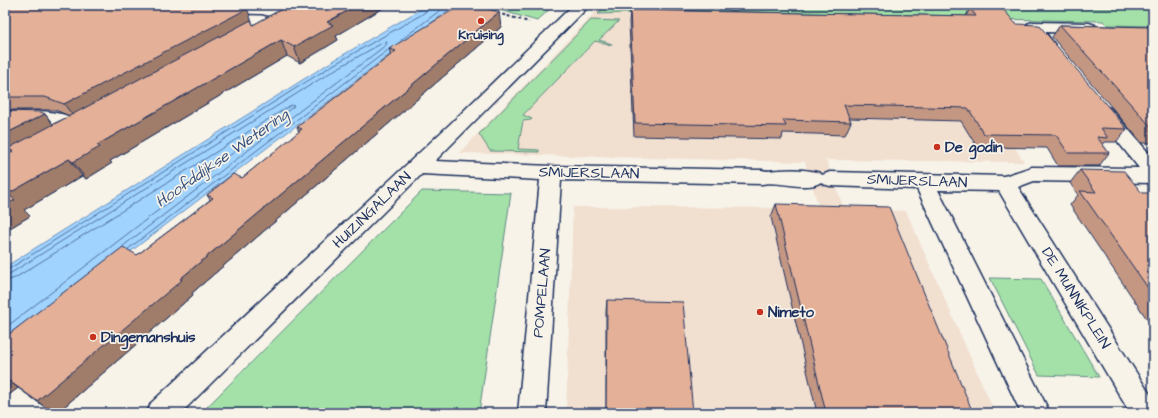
<svg xmlns="http://www.w3.org/2000/svg" width="1158" height="418" viewBox="0 0 1158 418" font-family="'Architects Daughter',sans-serif">
  <style>
    .built { fill: #f1dfd0 }
    .green { fill: #a4e1a8; stroke: #608883 }
    .water { fill: #a0d3fe; stroke: #6b91be }
    .lines { fill: none; stroke-linecap: round; stroke-linejoin: round }
    .shore { stroke: #50719e; stroke-width: 1 }
    .minor-casing { stroke: #1b2f5e; stroke-width: 3 }
    .path { stroke: #1b2f5e; stroke-width: 2; stroke-dasharray: 3 2.5; stroke-linecap: butt }
    .minor { fill: #f7f3e8; fill-rule: evenodd }
    .wall { fill: #c49783; stroke: #1b2f5e }
    .shaded-wall { fill: #a07b6a; stroke: #1b2f5e }
    .building { fill: #e4b098; stroke: #1b2f5e }
    .poi-dot { fill: #c8321e; stroke: #f7f3e8; stroke-width: 1.5 }
    .labels { text-anchor: middle; dominant-baseline: central; stroke-width: 3.5; stroke-linejoin: round; paint-order: stroke }
    .far-poi-label { font-size: 13px; font-weight: bold; fill: #1b2f5e; stroke: #f7f3e8 }
    .poi-label { font-size: 15px; font-weight: bold; fill: #1b2f5e; stroke: #f7f3e8; text-anchor: start }
    .street-label { font-size: 15px; fill: #1b2f5e; stroke: #f7f3e8 }
    .water-label { font-size: 16px; font-style: italic; fill: #36507e; stroke: #f7f3e8 }
  </style>
  <rect width="100%" height="100%" fill="#f7f3e8"/>
  <filter id="ink" filterUnits="userSpaceOnUse"><feTurbulence type="fractalNoise" baseFrequency=".025" numOctaves="2"/><feDisplacementMap in="SourceGraphic" scale="8" xChannelSelector="R" yChannelSelector="G"/><feConvolveMatrix kernelMatrix="1 2 1 2 8 2 1 2 1" color-interpolation-filters="sRGB"/></filter>
  <g filter="url(#ink)">
    <path class="built" d="M596,11L930,17L1024,162L826,160L844,209L906,211L995,413H566L573,207L819,208L805,162L459,153Z"/>
    <path class="green" d="M483,5H554L537,21Z
      M606,5H898L929,9L1010,7L1153,8V26L1107,25L1103,21L625,13L598,14Z
      M591,20L619,21L599,40L612,44L611,45L595,41L523,115L532,119L531,120L523,121L518,149L539,150V152L490,151L479,134Z
      M422,191L511,193L479,413H201Z
      M990,278L1041,279L1099,377L1039,375Z"/>
    <path class="water" d="M428,5H442L451,8L5,347V267L331,62Z"/>
    <g class="lines">
      <path class="shore" d="M401,40L443,8L444,5
        M128,249L388,50
        M5,270L9,269L333,65L421,15L429,9L430,5
        M5,275L11,273L336,69L384,42H387L386,45L123,246
        M5,281L15,278L291,105L294,106L5,328"/>
      <g class="minor-casing">
        <path id="minor" d="M212,5H265L288,11L290,14L288,17L282,19L262,14L218,13L213,11L210,8Z
          M573,5H590L435,161L551,166L762,170C769,172 771,170 778,170C791,169 808,169 820,173L822,175L830,172L1004,176L1032,167L1139,168L1094,112L1096,108L1103,106L1110,108L1153,158V183L1034,181L1018,187L1153,399V413H1130L999,191L938,190L1050,413H1021L917,189L830,186L823,184L821,182C807,192 778,180 762,184L561,180L546,413H518L540,180L422,174L181,413H147L151,403L449,125Z
          M1033,22L1089,23L1095,25L1097,28L1095,31L1089,33L1045,32L1054,44L1052,48C1038,51 1032,37 1025,27L1027,24Z
          M5,111C26,111 71,108 84,127L81,131L74,133L52,124L5,123Z"/>
      </g>
      <path class="path" d="M910,5L1022,6
        M1097,6H1153
        M497,13L529,22"/>
      <use href="#minor" class="minor"/>
    </g>
    <path class="wall" d="M5,5L252,22L253,25L289,5H388L336,36L338,40L300,63L287,56L110,161L112,163L86,179L82,176L24,210L30,216L5,231L8,155L6,153H5V111L45,114L53,124L70,116L55,110H5Z
      M970,8L1016,24L1127,129L1116,142H1105L1103,145L1109,153L1099,166H1058L1047,148L977,147L961,121L849,118L851,122L845,135L783,133L782,139L634,136L629,22L630,10L966,16Z
      M1060,25L1153,27V143H1142L1052,37Z
      M501,27L192,293L193,295L57,413H53L18,388L5,398V337L137,255L210,200L207,195L242,178L299,132L297,127L391,55L389,49Z
      M1080,170L1142,193L1153,199V328L1070,205L1078,195L1070,183Z
      M776,204L973,413H817L771,217Z
      M607,300L693,413H606V312Z"/>
    <path class="shaded-wall" d="M246,5L252,22L74,117L64,104Z
      M358,5H388L336,36L338,40L300,63L294,47L327,22Z
      M499,12L501,27L192,293L193,295L57,413H53L37,401L180,279Z
      M281,40L287,56L110,161L112,163L86,179L73,162L97,145Z
      M45,114L55,127L5,151V134Z
      M69,159L82,176L24,210L30,216L5,231V205L8,194Z
      M5,378L18,388L5,398Z"/>
    <path class="building" d="M5,5H246L247,9L64,104L45,97H5Z
      M289,5H358L327,22L333,25L294,47L281,40L97,145L100,147L73,162L69,159L8,194L15,200L5,205V156L14,151L5,150L251,20L253,25Z
      M461,5H474L499,12L180,279L182,280L37,401L5,378V337L123,247L137,255L213,198L207,195L233,174L242,178L302,129L297,127L396,51L389,49Z
      M970,8L1003,9L1016,24L1039,25L1127,129L1101,128L1108,138L1097,137L1109,153H1068L1056,135L984,134L968,108L844,105L851,122L783,120L786,126L635,123L630,10L976,16Z
      M1060,25L1153,27V129Z
      M5,111L41,112L45,114L5,134Z
      M1080,170L1124,171L1142,193H1148L1153,199V295L1080,191L1096,192Z
      M776,204L889,207L973,413H826Z
      M607,300L683,302L693,413H606Z"/>
  </g>
  <g class="poi-dot">
    <circle cx="481" cy="21" r="4"/>
    <circle cx="937" cy="147" r="4"/>
    <circle cx="760" cy="312" r="4"/>
    <circle cx="93" cy="337" r="4"/>
  </g>
  <g class="labels">
    <g class="far-poi-label">
      <text x="481" y="35">Kruising</text>
    </g>
    <g class="poi-label">
      <text x="945" y="147">De godin</text>
      <text x="768" y="312">Nimeto</text>
      <text x="101" y="337">Dingemanshuis</text>
    </g>
    <g class="street-label">
      <text transform="translate(589 173) rotate(1)">SMIJERSLAAN</text>
      <text transform="translate(917 181) rotate(2)">SMIJERSLAAN</text>
      <text transform="translate(372 210) rotate(-44)">HUIZINGALAAN</text>
      <text transform="translate(542 293) rotate(-85)">POMPELAAN</text>
      <text transform="translate(1076 298) rotate(58)">DE MUNNIKPLEIN</text>
    </g>
    <g class="water-label">
      <text transform="translate(222 158) rotate(-35)">Hoofddijkse Wetering</text>
    </g>
  </g>
  <rect width="1158" height="418" fill="none" stroke="#f7f3e8" stroke-width="20"/>
  <rect x="10" y="10" width="1138" height="398" fill="none" stroke="#1b2f5e" stroke-width="1.5" filter="url(#ink)"/>
</svg>
